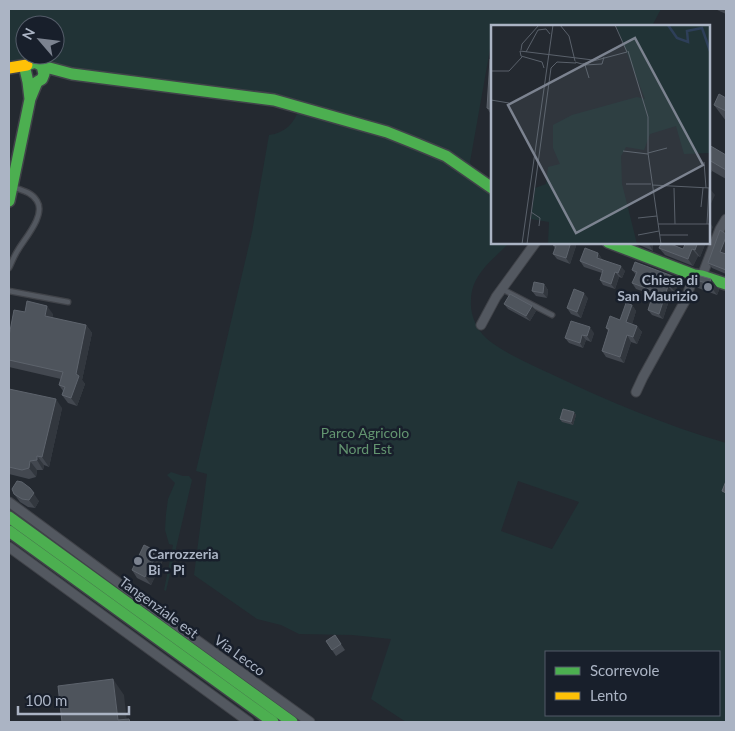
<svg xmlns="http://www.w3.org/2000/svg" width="735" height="731" viewBox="0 0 735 731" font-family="Lato,sans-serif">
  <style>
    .green { fill: #213336; fill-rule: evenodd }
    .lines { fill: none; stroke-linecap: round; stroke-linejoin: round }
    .lane-casing { stroke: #404349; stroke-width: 7 }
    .street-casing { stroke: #404349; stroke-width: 11 }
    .fast-casing { stroke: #404349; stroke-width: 14 }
    .slow-casing { stroke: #404349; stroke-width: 14 }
    .lane { stroke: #535860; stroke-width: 4.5 }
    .street { stroke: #535860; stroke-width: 9 }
    .fast { stroke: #4caf50; stroke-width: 11 }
    .slow { stroke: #ffc107; stroke-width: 11 }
    .wall { fill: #434850 }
    .shaded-wall { fill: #32373e }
    .building { fill: #4e545c; stroke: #5d636c }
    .poi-dot { fill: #7c8390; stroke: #181f2b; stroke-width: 2 }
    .labels { text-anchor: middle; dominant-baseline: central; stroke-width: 5; stroke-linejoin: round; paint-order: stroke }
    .poi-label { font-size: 14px; font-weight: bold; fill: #abb4c4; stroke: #181f2b; text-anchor: end }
    .park-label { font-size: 14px; fill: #639570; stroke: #181f2b }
    .street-label { font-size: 14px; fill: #abb4c4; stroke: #181f2b }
    .inset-river { fill: none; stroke: #2e3f59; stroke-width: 2.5 }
    .inset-road { fill: none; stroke: #5a616b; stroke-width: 1 }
    .view { fill: #7c8390; fill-opacity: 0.15; stroke: #7c8390; stroke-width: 2.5 }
    .inset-edge { fill: none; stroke: #abb4c4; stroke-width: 2.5 }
  </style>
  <rect width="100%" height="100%" fill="#242930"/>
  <path class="green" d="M9,9H661L652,26H502L495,25V26H492V38L470,162L472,168L492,183V242L509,243C493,260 471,274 471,301C470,314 476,329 486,338C502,352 530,364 549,373C607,401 665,425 726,443V722H406L371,699L391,639L352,635L299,634L281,625L257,619L194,575L207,474L196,471L252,232L269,135C285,133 295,123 299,108L9,63ZM25,25H55V55H25ZM518,481L579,502L552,549L501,531ZM546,652H719V715H546Z
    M171,472L183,476H189L192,480L166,591L164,590L173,545L169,544L165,530L166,514L168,499L175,483L167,475Z"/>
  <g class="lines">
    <g class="lane-casing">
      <path id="lane" d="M9,268C12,262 14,256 18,250C25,238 46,215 37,201C32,192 21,190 13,187
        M502,289L552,315
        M9,291L68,302"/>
    </g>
    <g class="street-casing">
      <path id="street" d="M702,276L720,229L726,219
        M481,325L496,297L536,242
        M636,392L643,377L685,301L694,275
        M9,502L158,612L310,722
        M9,547L249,722"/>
    </g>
    <g class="fast-casing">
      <path id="fast" d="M42,66L72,74L274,100L387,132L417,144L446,156L492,188
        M9,201L30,99L37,82L42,79L44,74L42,66L35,62L27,65L25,69L28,82L30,99
        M608,242L694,275L702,276L726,284
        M9,517L292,722
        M9,531L273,722"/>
    </g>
    <g class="slow-casing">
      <path id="slow" d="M9,68L27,65"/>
    </g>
    <use href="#lane" class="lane"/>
    <use href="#street" class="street"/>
    <use href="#fast" class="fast"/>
    <use href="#slow" class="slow"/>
  </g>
  <path class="wall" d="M715,9H726V14Z
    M492,60V116L487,108Z
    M726,98V121L714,105Z
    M709,145L726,155V179L712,171L709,175Z
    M726,234V251L725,254H726V274L712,268L708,263Z
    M554,242H574L576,246L570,264L557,259L553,254L555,249L553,245Z
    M633,242H653V251Z
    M662,242H677L676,246L683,249L706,242L700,257L698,256L693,266L665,255L659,248Z
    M598,253L602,259L625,271L622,278L619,277L615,289L603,285L600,280L602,273L584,267L580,261Z
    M632,270L675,277L679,282L675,292L672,291L663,319L652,315L648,310L653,295L636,289L632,283L636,275Z
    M690,278L711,279L719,290L717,295L698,288Z
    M544,284L548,290L547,298L536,296L532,291Z
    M588,298L581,318L571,314L567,308Z
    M504,304L536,311L530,321L508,309Z
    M632,305L636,311L632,324L637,326L642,332L637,344L631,342L624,363L606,357L602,351L608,331L606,328L620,320Z
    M25,312L53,314L52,318L86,325L92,333L82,380L85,384L77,406L68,403L62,395L63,391L59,385L61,379L9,367V336Z
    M594,333L591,342L586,340L583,348L569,343L565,338Z
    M9,389L62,408L49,467L44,465L43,470H37L36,477L29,479L9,474Z
    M574,412L576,415L573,425L562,422L560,419Z
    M14,494L39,501L35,508L28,507L20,502Z
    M158,552L163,560L151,585L137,578L132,570Z
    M335,635L345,650L336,656L326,641Z"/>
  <path class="shaded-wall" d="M709,167L712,171L709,176Z
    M711,190L715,195L709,208V195Z
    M709,221L713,227L709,237Z
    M726,237V251L724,257L720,252Z
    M571,242H574L576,246L570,264L566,258Z
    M648,242H653V251L648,243Z
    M669,242H677L674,251L668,243Z
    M698,242H706L700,257L695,250Z
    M692,249L698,256L693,266L688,259Z
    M598,253L602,259L601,263L597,258Z
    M621,266L625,271L622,278L618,273Z
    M615,272L619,277L615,289L611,284Z
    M675,277L679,282L675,292L671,287Z
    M711,279L719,290L717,295L709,284Z
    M544,284L548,290L547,298L543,293Z
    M668,286L672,291L663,319L659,314Z
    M584,293L588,298L581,318L577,312Z
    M632,305L636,311L631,328L626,322Z
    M47,306L53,314L51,325L45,316Z
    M532,306L536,311L530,321L526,316Z
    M86,325L92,333L82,380L85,384L77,406L71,398Z
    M637,326L642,332L637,344L633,337Z
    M590,327L594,333L591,342L587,336Z
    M582,335L586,340L583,348L580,343Z
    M627,335L631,342L624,363L620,357Z
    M56,399L62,408L49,467L42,457Z
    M574,412L576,415L573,425L571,422Z
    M37,456L44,465L43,470L37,460Z
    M30,461L37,470L36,477L29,468Z
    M30,488L39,501L35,508L29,500Z
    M158,552L163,560L151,585L145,577Z
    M113,679L124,695L127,722L118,720Z"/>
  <path class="building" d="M490,59L492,60V110L487,108Z
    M719,94L726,98V111L714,105Z
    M709,145L726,155V170L709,160Z
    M720,230L726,234V237L720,252L726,254V270L708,263Z
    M554,242H571L566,258L553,254L556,246L553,245Z
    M662,242H669L668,243L683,249L686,242H698L695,250L692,249L688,259L659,248Z
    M585,248L598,253L597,258L621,266L618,273L615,272L611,284L600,280L603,270L580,261Z
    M635,262L675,277L671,287L668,286L659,314L648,310L654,291L632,283L637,272L632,270Z
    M690,273L711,279L709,284L690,278L689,275Z
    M534,282L544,284L543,293L532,291Z
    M574,289L584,293L577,312L567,308Z
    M510,294L532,306L526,316L504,304Z
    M27,301L47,306L45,316L86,325L76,374L79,376L71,398L62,395L65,387L59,385L63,372L9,360V336L14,310L25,312Z
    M626,303L632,305L626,322L637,326L633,337L627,335L620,357L602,351L609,329L606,328L610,316L620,320Z
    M571,321L590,327L587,336L582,335L580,343L565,338Z
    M9,389L56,399L42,457L37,456V460L30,461L29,468L22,470L9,467Z
    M563,409L574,412L571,422L560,419Z
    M17,481L22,482L30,488L34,493L29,500L22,499L14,494L12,489Z
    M726,481V493L722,491Z
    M144,545L158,552L145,577L132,570Z
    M335,635L341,644L332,650L326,641Z
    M113,679L118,720L129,719L130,722H62L58,686Z"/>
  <g class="poi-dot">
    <circle cx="708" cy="287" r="5"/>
    <circle cx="138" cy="561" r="5"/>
  </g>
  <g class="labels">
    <g class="poi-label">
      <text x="698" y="279">Chiesa di<tspan x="698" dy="16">San Maurizio</tspan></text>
      <text x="148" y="553" text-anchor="start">Carrozzeria<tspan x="148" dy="16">Bi - Pi</tspan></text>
    </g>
    <g class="park-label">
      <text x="365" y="432">Parco Agricolo<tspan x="365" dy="16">Nord Est</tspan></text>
    </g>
    <g class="street-label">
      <text transform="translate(159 607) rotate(36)">Tangenziale est</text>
      <text transform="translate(240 655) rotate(36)">Via Lecco</text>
    </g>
  </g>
  <g transform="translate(491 25)">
    <rect width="219" height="219" fill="#242930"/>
    <path d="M125,0H219V128L193,129L185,101L159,109L153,125L135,122L130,131L131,159L146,219H57L58,197L40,194L44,163L55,159L57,142L69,139L62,123V100L81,90L146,72L154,74Z" fill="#213336"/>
    <path class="inset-river" d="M177,0L186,13L197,17L196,6L211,3L219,26"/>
    <path class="inset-road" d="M69,0L78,11L84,36M30,25L31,19L48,0M137,26L157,92V128L170,219M35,27L47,5L55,4L59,9M84,37L91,39L136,27L124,0M53,43L51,37L30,31L29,26L102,35M0,46H18L31,32M98,53L94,40L111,39L113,32M0,75L18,78M132,126L157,129M157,128L176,123M213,137L215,163M135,159H160M161,160L219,163M183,163L184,199M210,182L212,163M40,187L49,193L48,201M147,193L166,191M167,199H219M216,199L218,163M147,210L168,206M169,210H197M31,219L62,0M36,219L60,43L66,37L85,38"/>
    <path class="view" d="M144,13L212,140L85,208L17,80Z"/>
    <rect width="219" height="219" class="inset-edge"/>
  </g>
  <rect width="735" height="731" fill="none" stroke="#abb4c4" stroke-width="20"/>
  <rect x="545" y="651" width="175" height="65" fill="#181f2b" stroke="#535b68"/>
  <rect x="555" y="667" width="25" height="8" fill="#4caf50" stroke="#535b68"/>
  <text x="590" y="676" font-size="15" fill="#abb4c4">Scorrevole</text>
  <rect x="555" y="692" width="25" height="8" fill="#ffc107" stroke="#535b68"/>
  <text x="590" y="701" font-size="15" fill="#abb4c4">Lento</text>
  <g transform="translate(40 40) rotate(298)"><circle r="24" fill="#181f2b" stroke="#535b68"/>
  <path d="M0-4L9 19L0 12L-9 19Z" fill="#7c8390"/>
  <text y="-8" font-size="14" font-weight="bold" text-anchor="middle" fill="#abb4c4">N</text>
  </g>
  <path d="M18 706v8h111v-8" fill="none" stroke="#abb4c4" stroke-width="2.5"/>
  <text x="25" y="706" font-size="15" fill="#abb4c4" stroke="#181f2b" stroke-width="4" paint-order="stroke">100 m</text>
</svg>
